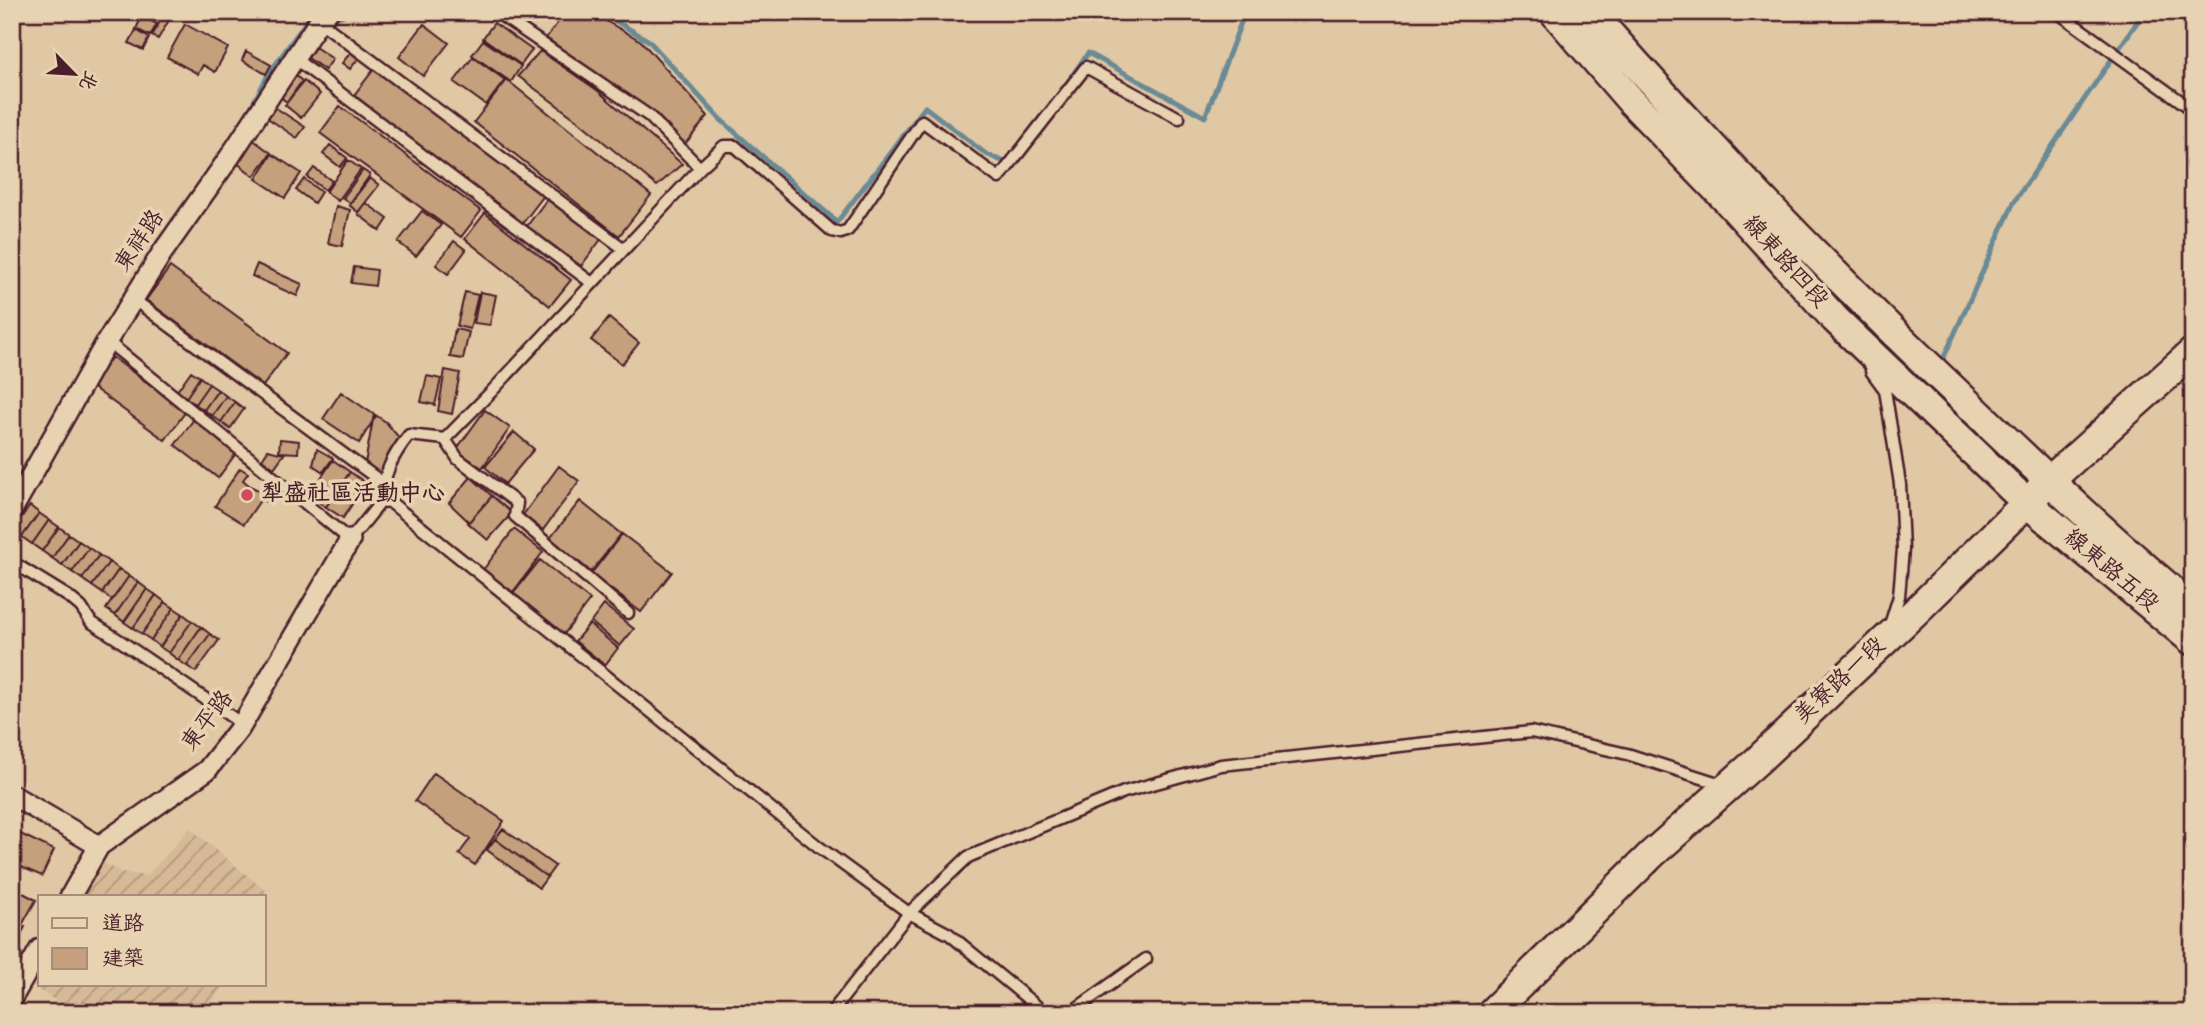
<svg xmlns="http://www.w3.org/2000/svg" width="2205" height="1025" viewBox="0 0 2205 1025" font-family="Dekko,'LXGW WenKai TC',sans-serif">
  <style>
    .industrial { fill: url(#industrial-furrows) }
    .lines { fill: none; stroke-linecap: round; stroke-linejoin: round }
    .stream { stroke: #6b8a95; stroke-width: 5 }
    .building { fill: #c5a07c; stroke: #4a1f2b; stroke-width: 2 }
    .lane-casing { stroke: #4a1f2b; stroke-width: 15 }
    .street-casing { stroke: #4a1f2b; stroke-width: 24 }
    .secondary-casing { stroke: #4a1f2b; stroke-width: 33 }
    .lane { stroke: #e7d3b1; stroke-width: 10 }
    .street { stroke: #e7d3b1; stroke-width: 19 }
    .secondary { stroke: #e7d3b1; stroke-width: 28 }
    .poi-dot { fill: #d1495b; stroke: #e7d3b1; stroke-width: 2.5 }
    .labels { text-anchor: middle; dominant-baseline: central; stroke-width: 7; stroke-linejoin: round; paint-order: stroke }
    .street-label { font-size: 23px; fill: #4a1f2b; stroke: #e7d3b1 }
    .poi-label { font-size: 23px; font-weight: bold; fill: #4a1f2b; stroke: #e7d3b1; text-anchor: start }
  </style>
  <defs>
    <pattern id="industrial-furrows" width="10" height="10" patternUnits="userSpaceOnUse" patternTransform="scale(1.75)"><rect width="10" height="10" fill="#d6b996"/><path d="M-1 1l2-2M0 10L10 0M9 11l2-2" fill="none" stroke="#b0967b"/></pattern>
  </defs>
  <rect width="100%" height="100%" fill="#e1c8a4"/>
  <filter id="ink" filterUnits="userSpaceOnUse"><feTurbulence type="fractalNoise" baseFrequency=".0143" numOctaves="2"/><feDisplacementMap in="SourceGraphic" scale="14" xChannelSelector="R" yChannelSelector="G"/><feConvolveMatrix kernelMatrix="1 2 1 2 8 2 1 2 1" color-interpolation-filters="sRGB"/></filter>
  <g filter="url(#ink)">
    <path class="industrial" d="M190,828L266,891L261,897H71L92,857L121,872L147,876Z
      M40,955V985H224L204,1013H75L26,982Z"/>
    <g class="lines">
      <path class="stream" d="M601,12L649,41L720,119L837,222L925,107L986,154L1009,164L1011,162
        M319,38L332,20L350,12
        M1057,97L1088,53L1205,117L1245,12
        M248,113L268,75L313,12
        M1944,357L2014,202L2144,12
        M12,489L39,443"/>
    </g>
    <path class="building" d="M165,12L172,15L158,39L152,36Z
      M566,12H590L641,41L708,116L685,144L657,115L546,38Z
      M142,16L157,24L150,36L136,29Z
      M494,23L532,50L521,65L483,38Z
      M185,24L228,48L215,72L203,65L198,74L167,57Z
      M424,24L449,43L423,76L399,57Z
      M136,30L149,38L143,50L129,43Z
      M483,40L521,66L511,82L472,55Z
      M315,47L333,59L325,70L308,58Z
      M246,51L271,65L266,74L242,60Z
      M540,51L597,90L682,164L657,186L577,120L518,76Z
      M351,52L358,59L350,69L342,63Z
      M473,57L505,80L486,105L454,82Z
      M378,64L545,194L522,224L354,95Z
      M295,75L302,81L287,102L279,96Z
      M507,80L651,195L619,236L474,122Z
      M304,81L320,94L301,118L285,105Z
      M273,106L305,127L297,138L266,117Z
      M340,106L481,211L461,237L320,133Z
      M248,136L271,153L254,176L232,159Z
      M330,145L347,158L340,167L323,154Z
      M272,154L301,173L285,198L256,179Z
      M348,160L361,169L338,201L326,192Z
      M314,168L332,181L325,190L307,177Z
      M363,170L370,175L350,203L343,198Z
      M370,178L379,185L358,212L349,205Z
      M304,179L321,192L314,203L296,190Z
      M548,198L602,238L581,266L527,226Z
      M366,203L388,219L380,231L358,214Z
      M336,206L350,210L342,246L328,243Z
      M422,211L441,225L416,256L398,242Z
      M485,213L571,280L550,306L465,239Z
      M454,241L466,250L448,274L436,265Z
      M257,264L302,284L297,296L252,276Z
      M170,267L287,353L263,386L146,300Z
      M354,267L377,270L375,286L351,283Z
      M465,292L478,295L470,329L457,326Z
      M480,292L496,295L490,325L474,323Z
      M609,318L639,343L622,364L591,340Z
      M455,329L469,332L463,359L450,357Z
      M112,357L186,411L165,440L91,386Z
      M445,370L460,373L452,414L438,411Z
      M191,371L200,377L186,398L177,391Z
      M427,376L441,379L435,405L421,402Z
      M200,377L209,384L195,404L186,398Z
      M209,384L218,390L204,410L195,404Z
      M218,390L226,396L212,416L204,410Z
      M341,392L376,416L359,443L323,419Z
      M226,396L235,402L221,422L212,416Z
      M235,402L244,409L230,429L221,422Z
      M485,410L510,428L482,468L456,450Z
      M374,414L386,422L400,439L384,479L364,469Z
      M194,419L237,452L218,478L175,445Z
      M514,432L534,449L505,484L485,467Z
      M280,439L299,441L298,453L279,452Z
      M317,449L333,458L323,472L313,465Z
      M268,450L284,454L274,468L262,459Z
      M333,460L350,472L326,507L309,496Z
      M559,466L579,481L543,530L523,515Z
      M240,468L248,473L243,480L250,486L260,491L264,485L273,492L266,502L261,499L244,524L215,506Z
      M350,472L366,483L343,518L326,507Z
      M471,477L492,496L469,522L449,503Z
      M492,496L512,513L488,540L468,523Z
      M580,501L621,534L591,572L550,538Z
      M30,506L39,513L22,537L12,530Z
      M39,513L49,520L32,544L22,537Z
      M49,520L59,527L42,551L32,544Z
      M59,527L69,534L52,558L42,551Z
      M514,529L543,552L513,592L483,570Z
      M69,534L79,541L62,565L52,558Z
      M622,534L672,572L641,612L591,574Z
      M79,541L89,548L72,572L62,565Z
      M89,548L99,555L82,579L72,572Z
      M99,555L109,562L92,586L82,579Z
      M540,560L590,600L564,634L513,594Z
      M109,562L119,569L102,593L92,586Z
      M119,569L129,576L112,600L102,593Z
      M129,576L138,582L115,615L106,609Z
      M138,582L147,589L124,622L115,615Z
      M147,589L156,595L133,628L124,622Z
      M156,595L165,602L142,634L133,628Z
      M165,602L174,608L151,640L142,634Z
      M604,605L634,629L620,646L591,622Z
      M174,608L183,614L160,647L151,640Z
      M183,614L192,621L169,653L160,647Z
      M192,621L201,627L178,660L169,653Z
      M589,624L618,648L605,665L575,641Z
      M201,627L210,634L187,666L178,660Z
      M210,634L219,640L196,672L187,666Z
      M434,773L504,821L475,865L459,854L470,839L415,801Z
      M503,829L555,866L547,877L495,839Z
      M12,830L54,850L42,876L12,863Z
      M495,839L547,877L539,888L487,850Z
      M12,887L36,900L22,925L12,919Z
      M12,921L25,927L12,951Z"/>
    <g class="lines">
      <g class="lane-casing">
        <path id="lane" d="M496,12L649,116L700,168
          M2057,12L2193,110
          M319,21L624,249
          M294,58L592,283
          M133,299L383,483
          M107,341L350,540L380,503L383,501L390,502L819,847L909,913L949,934L1045,1013
          M1871,371L1885,390L1900,484L1903,549L1899,596L1890,625
          M445,439L458,459L517,503L515,516L628,613
          M380,503C385,473 390,459 409,435L445,439L492,391L700,168L724,146H735L832,231L841,233L848,230L922,121L999,178L1086,67L1179,118
          M12,562L69,597L81,607L91,622L119,640L242,724
          M831,1013L909,913L968,857L1124,792L1221,765L1531,732L1627,754L1724,785
          M1070,1013L1146,959"/>
      </g>
      <g class="street-casing">
        <path id="street" d="M12,510L107,341L162,253L229,158L319,21L328,12
          M12,795L99,846
          M70,897L99,846L207,770L240,728L350,540
          M12,998L40,949"/>
      </g>
      <g class="secondary-casing">
        <path id="secondary" d="M1554,12L1631,101L1725,198L1835,319L2026,502L2193,641
          M1590,12C1713,152 1842,285 1977,412C2047,479 2118,546 2193,608
          M1491,1013L1652,854L1757,761L1915,612L2049,481L2193,352"/>
      </g>
      <use href="#lane" class="lane"/>
      <use href="#street" class="street"/>
      <use href="#secondary" class="secondary"/>
    </g>
  </g>
  <circle class="poi-dot" cx="247" cy="495" r="7"/>
  <g class="labels">
    <g class="street-label">
      <text transform="translate(141 242) rotate(-56)">東祥路</text>
      <text transform="translate(1784 263) rotate(48)">線東路四段</text>
      <text transform="translate(2110 572) rotate(40)">線東路五段</text>
      <text transform="translate(1841 682) rotate(-43)">美寮路一段</text>
      <text transform="translate(209 722) rotate(-53)">東平路</text>
    </g>
    <g class="poi-label">
      <text x="261" y="495">犁盛社區活動中心</text>
    </g>
  </g>
  <rect width="2205" height="1025" fill="none" stroke="#e7d3b1" stroke-width="42"/>
  <rect x="21" y="21" width="2163" height="983" fill="none" stroke="#4a1f2b" stroke-width="2.5" filter="url(#ink)"/>
  <rect x="38" y="895" width="228" height="91" fill="#e7d3b1" stroke="#a88b7b" stroke-width="2"/>
  <rect x="52" y="918" width="35" height="10" fill="#e7d3b1" stroke="#a88b7b" stroke-width="2"/>
  <text x="102" y="930" font-size="21" fill="#4a1f2b">道路</text>
  <rect x="52" y="948" width="35" height="21" fill="#c5a07c" stroke="#a88b7b" stroke-width="2"/>
  <text x="102" y="965" font-size="21" fill="#4a1f2b">建築</text>
  <g transform="translate(74 74) rotate(115)" stroke="#e7d3b1" stroke-width="5" paint-order="stroke">
  <path d="M0-5L12 26L0 18L-12 26Z" fill="#4a1f2b"/>
  <text y="-10" font-size="19" font-weight="bold" text-anchor="middle" fill="#4a1f2b">北</text>
  </g>
</svg>
